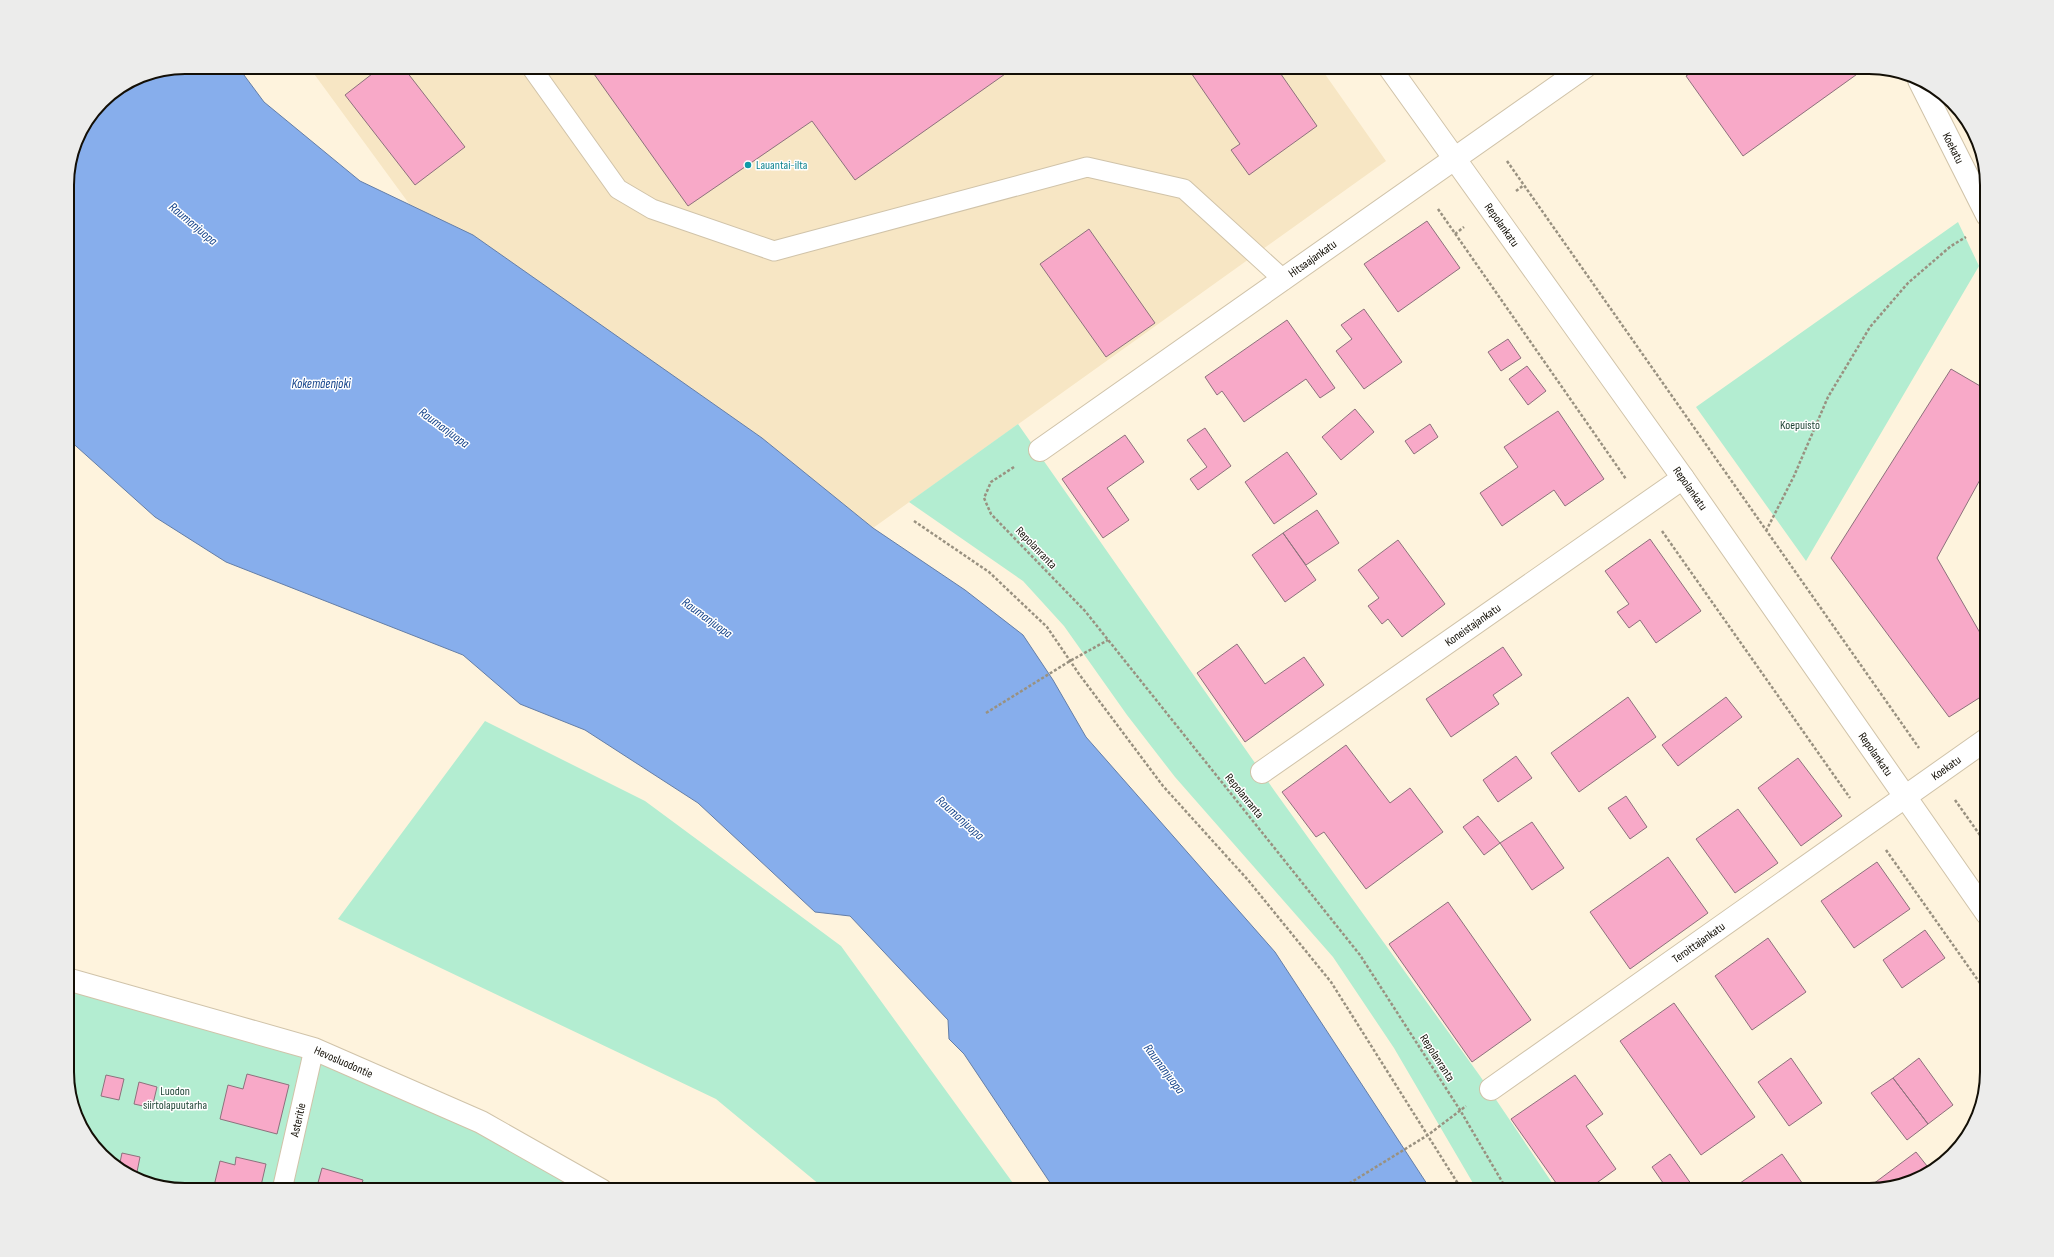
<svg xmlns="http://www.w3.org/2000/svg" width="2054" height="1257" viewBox="0 0 2054 1257" font-family="'Sofia Sans Condensed',sans-serif">
  <style>
    .built { fill: #f7e6c4 }
    .green { fill: #b3edd1 }
    .water { fill: #87aeec; stroke: #647ea7 }
    .building { fill: #f8a9c8; stroke: #8d717c }
    .lines { fill: none; stroke-linecap: round; stroke-linejoin: round }
    .service-casing { stroke: #d0c3a9; stroke-width: 21 }
    .minor-casing { stroke: #d0c3a9; stroke-width: 24 }
    .path { stroke: #999180; stroke-width: 2.5; stroke-dasharray: 3 2; stroke-linecap: butt }
    .service { stroke: #fff; stroke-width: 19 }
    .minor { stroke: #fff; stroke-width: 22 }
    .culture-dot { fill: #0f9aa8; stroke: #fff; stroke-width: 1.5 }
    .labels { text-anchor: middle; dominant-baseline: central; stroke-width: 3; stroke-linejoin: round; paint-order: stroke }
    .street-label { font-size: 12px; fill: #130f06; stroke: #fff }
    .culture-label { font-size: 12px; fill: #0d838f; stroke: #fff; text-anchor: start }
    .park-label { font-size: 12px; fill: #1a3f30; stroke: #fff }
    .water-label { font-size: 13px; font-style: italic; fill: #14438a; stroke: #fff }
    .rim { fill: none; stroke: #130f06; stroke-width: 2 }
  </style>
  <rect width="100%" height="100%" fill="#fef3dd"/>
  <path class="built" d="M309,67H1320L1386,161L873,528L762,438L473,235L410,205Z"/>
  <path class="green" d="M1958,222L1979,266L1806,561L1696,407Z
    M1018,424L1276,793L1480,1076L1557,1190H1477L1394,1048L1333,957L1175,777L1127,715L1064,626L1023,581L909,502Z
    M485,721L645,801L841,946L1018,1190H826L716,1099L338,919Z
    M67,979L314,1049L601,1190H185L126,1174L83,1131L67,1080Z"/>
  <path class="water" d="M185,67H238L264,102L360,181L473,235L762,438L873,528L965,590L1023,635L1053,680L1086,737L1275,952L1431,1190H1055L964,1054L949,1039L948,1020L850,916L815,912L698,803L585,730L520,704L463,655L226,562L155,517L67,438V177L76,140L102,101L140,76Z"/>
  <path class="building" d="M381,67H403L465,147L415,185L345,95Z
    M589,67H1015L855,180L812,121L688,206Z
    M1187,67H1276L1317,126L1249,175L1231,150L1240,144Z
    M1700,67H1867L1743,156L1686,76Z
    M1427,221L1460,268L1398,312L1364,264Z
    M1089,229L1155,323L1106,357L1040,264Z
    M1364,309L1402,362L1364,389L1336,351L1352,339L1341,325Z
    M1287,320L1335,388L1320,398L1306,379L1244,422L1222,391L1217,395L1205,377Z
    M1508,339L1521,358L1501,371L1488,352Z
    M1527,366L1546,391L1528,405L1509,379Z
    M1951,369L1987,390V467L1937,558L1987,645V693L1949,717L1831,558Z
    M1355,409L1374,432L1341,460L1322,437Z
    M1558,411L1604,479L1565,506L1554,490L1502,526L1480,493L1518,467L1504,447Z
    M1430,424L1438,437L1414,454L1405,441Z
    M1205,428L1231,466L1198,490L1190,479L1207,467L1187,440Z
    M1125,435L1144,462L1107,488L1129,520L1103,538L1062,479Z
    M1287,452L1317,494L1274,524L1245,482Z
    M1317,510L1339,543L1306,565L1283,533Z
    M1283,533L1316,580L1285,602L1252,555Z
    M1650,539L1701,611L1656,643L1640,620L1629,628L1617,612L1629,604L1605,571Z
    M1398,540L1445,604L1402,637L1388,619L1382,624L1368,606L1379,598L1358,570Z
    M1237,644L1265,684L1304,657L1324,685L1245,742L1197,673Z
    M1503,647L1522,675L1493,695L1499,704L1451,737L1426,699Z
    M1628,697L1656,737L1579,792L1551,753Z
    M1726,697L1742,717L1678,766L1662,745Z
    M1346,745L1390,803L1410,788L1443,832L1366,889L1324,832L1316,837L1282,792Z
    M1516,756L1532,778L1498,802L1483,780Z
    M1798,758L1842,816L1801,846L1758,788Z
    M1626,796L1647,827L1630,839L1608,808Z
    M1738,809L1778,863L1735,893L1696,839Z
    M1478,816L1500,843L1484,855L1463,827Z
    M1532,822L1564,868L1532,890L1500,843Z
    M1668,857L1708,913L1630,969L1590,912Z
    M1877,862L1910,909L1854,948L1821,901Z
    M1448,902L1531,1020L1472,1062L1389,944Z
    M1925,930L1945,958L1902,988L1883,960Z
    M1768,938L1806,992L1752,1030L1715,976Z
    M1674,1003L1755,1117L1701,1155L1620,1041Z
    M1791,1058L1822,1103L1789,1126L1758,1082Z
    M1919,1058L1953,1105L1928,1124L1893,1078Z
    M247,1074L289,1085L277,1134L220,1119L228,1085L243,1089Z
    M106,1075L124,1079L119,1100L101,1096Z
    M1575,1075L1603,1114L1586,1126L1616,1169L1587,1190H1561L1511,1119Z
    M1893,1078L1928,1124L1907,1140L1871,1093Z
    M139,1082L157,1087L152,1108L134,1104Z
    M1916,1152L1931,1171L1928,1174L1865,1190Z
    M122,1153L140,1157L136,1177L126,1174L119,1167Z
    M1670,1154L1694,1188L1690,1190H1668L1652,1167Z
    M1782,1154L1807,1190H1730Z
    M236,1157L266,1164L260,1190H213L220,1161L235,1165Z
    M322,1168L363,1180L360,1190H316Z"/>
  <g class="lines">
    <g class="service-casing">
      <g id="service">
        <path d="M531,67L618,189L652,209L774,251L1087,167L1184,189L1284,280"/>
        <path id="s1" d="M282,1190L314,1049"/>
      </g>
    </g>
    <g class="minor-casing">
      <g id="minor">
        <path id="s2" d="M1389,67L1683,478L1987,914"/>
        <path id="s3" d="M1919,80L1987,215"/>
        <path id="s4" d="M1040,450L1585,67"/>
        <path id="s5" d="M1262,772L1683,478"/>
        <path id="s6" d="M67,979L314,1049L481,1122L601,1190"/>
        <path id="s7" d="M1491,1089L1987,739"/>
      </g>
    </g>
    <path class="path" d="M1507,161L1919,748
      M1516,191L1524,185
      M1438,209L1626,479
      M1455,234L1464,227
      M1014,467L991,482L984,498L991,514L1085,611L1360,955L1460,1110L1507,1190
      M914,521L989,572L1047,627L1079,674L1163,786L1248,880L1331,982L1462,1190
      M1662,531L1850,798
      M1766,531L1794,476L1828,397L1870,327L1908,283L1951,246L1966,237
      M986,713L1070,661L1108,640
      M1955,800L1987,845
      M1886,850L1987,993
      M1345,1186L1428,1135L1466,1106"/>
    <use href="#service" class="service"/>
    <use href="#minor" class="minor"/>
  </g>
  <circle class="culture-dot" cx="748" cy="165" r="4"/>
  <g class="labels">
    <g class="street-label">
      <text stroke="none"><textPath href="#s3" startOffset="76">Koekatu</textPath></text>
      <text stroke="none"><textPath href="#s2" startOffset="194">Repolankatu</textPath></text>
      <text stroke="none"><textPath href="#s4" startOffset="333">Hitsaajankatu</textPath></text>
      <text stroke="none"><textPath href="#s2" startOffset="518">Repolankatu</textPath></text>
      <text transform="translate(1036 548) rotate(46)">Repolanranta</text>
      <text stroke="none"><textPath href="#s5" startOffset="257">Koneistajankatu</textPath></text>
      <text stroke="none"><textPath href="#s2" startOffset="842">Repolankatu</textPath></text>
      <text stroke="none"><textPath href="#s7" startOffset="557">Koekatu</textPath></text>
      <text transform="translate(1244 796) rotate(51)">Repolanranta</text>
      <text stroke="none"><textPath href="#s7" startOffset="254">Teroittajankatu</textPath></text>
      <text transform="translate(1437 1058) rotate(57)">Repolanranta</text>
      <text stroke="none"><textPath href="#s6" startOffset="289">Hevosluodontie</textPath></text>
      <text stroke="none"><textPath href="#s1" startOffset="72">Asteritie</textPath></text>
    </g>
    <g class="culture-label">
      <text x="756" y="165">Lauantai-ilta</text>
    </g>
    <g class="park-label">
      <text x="1800" y="425">Koepuisto</text>
      <text x="175" y="1091">Luodon<tspan x="175" dy="14">siirtolapuutarha</tspan></text>
    </g>
    <g class="water-label">
      <text transform="translate(193 224) rotate(40)">Raumanjuopa</text>
      <text x="321" y="384">Kokemäenjoki</text>
      <text transform="translate(444 428) rotate(36)">Raumanjuopa</text>
      <text transform="translate(707 618) rotate(36)">Raumanjuopa</text>
      <text transform="translate(960 818) rotate(42)">Raumanjuopa</text>
      <text transform="translate(1164 1069) rotate(53)">Raumanjuopa</text>
    </g>
  </g>
  <path d="M0 0H2054V1257H0ZM185 74H1869A111 111 0 0 1 1980 185V1072A111 111 0 0 1 1869 1183H185A111 111 0 0 1 74 1072V185A111 111 0 0 1 185 74Z" fill="#ececeb" fill-rule="evenodd"/>
  <path class="rim" d="M185 74H1869A111 111 0 0 1 1980 185V1072A111 111 0 0 1 1869 1183H185A111 111 0 0 1 74 1072V185A111 111 0 0 1 185 74Z"/>
</svg>
